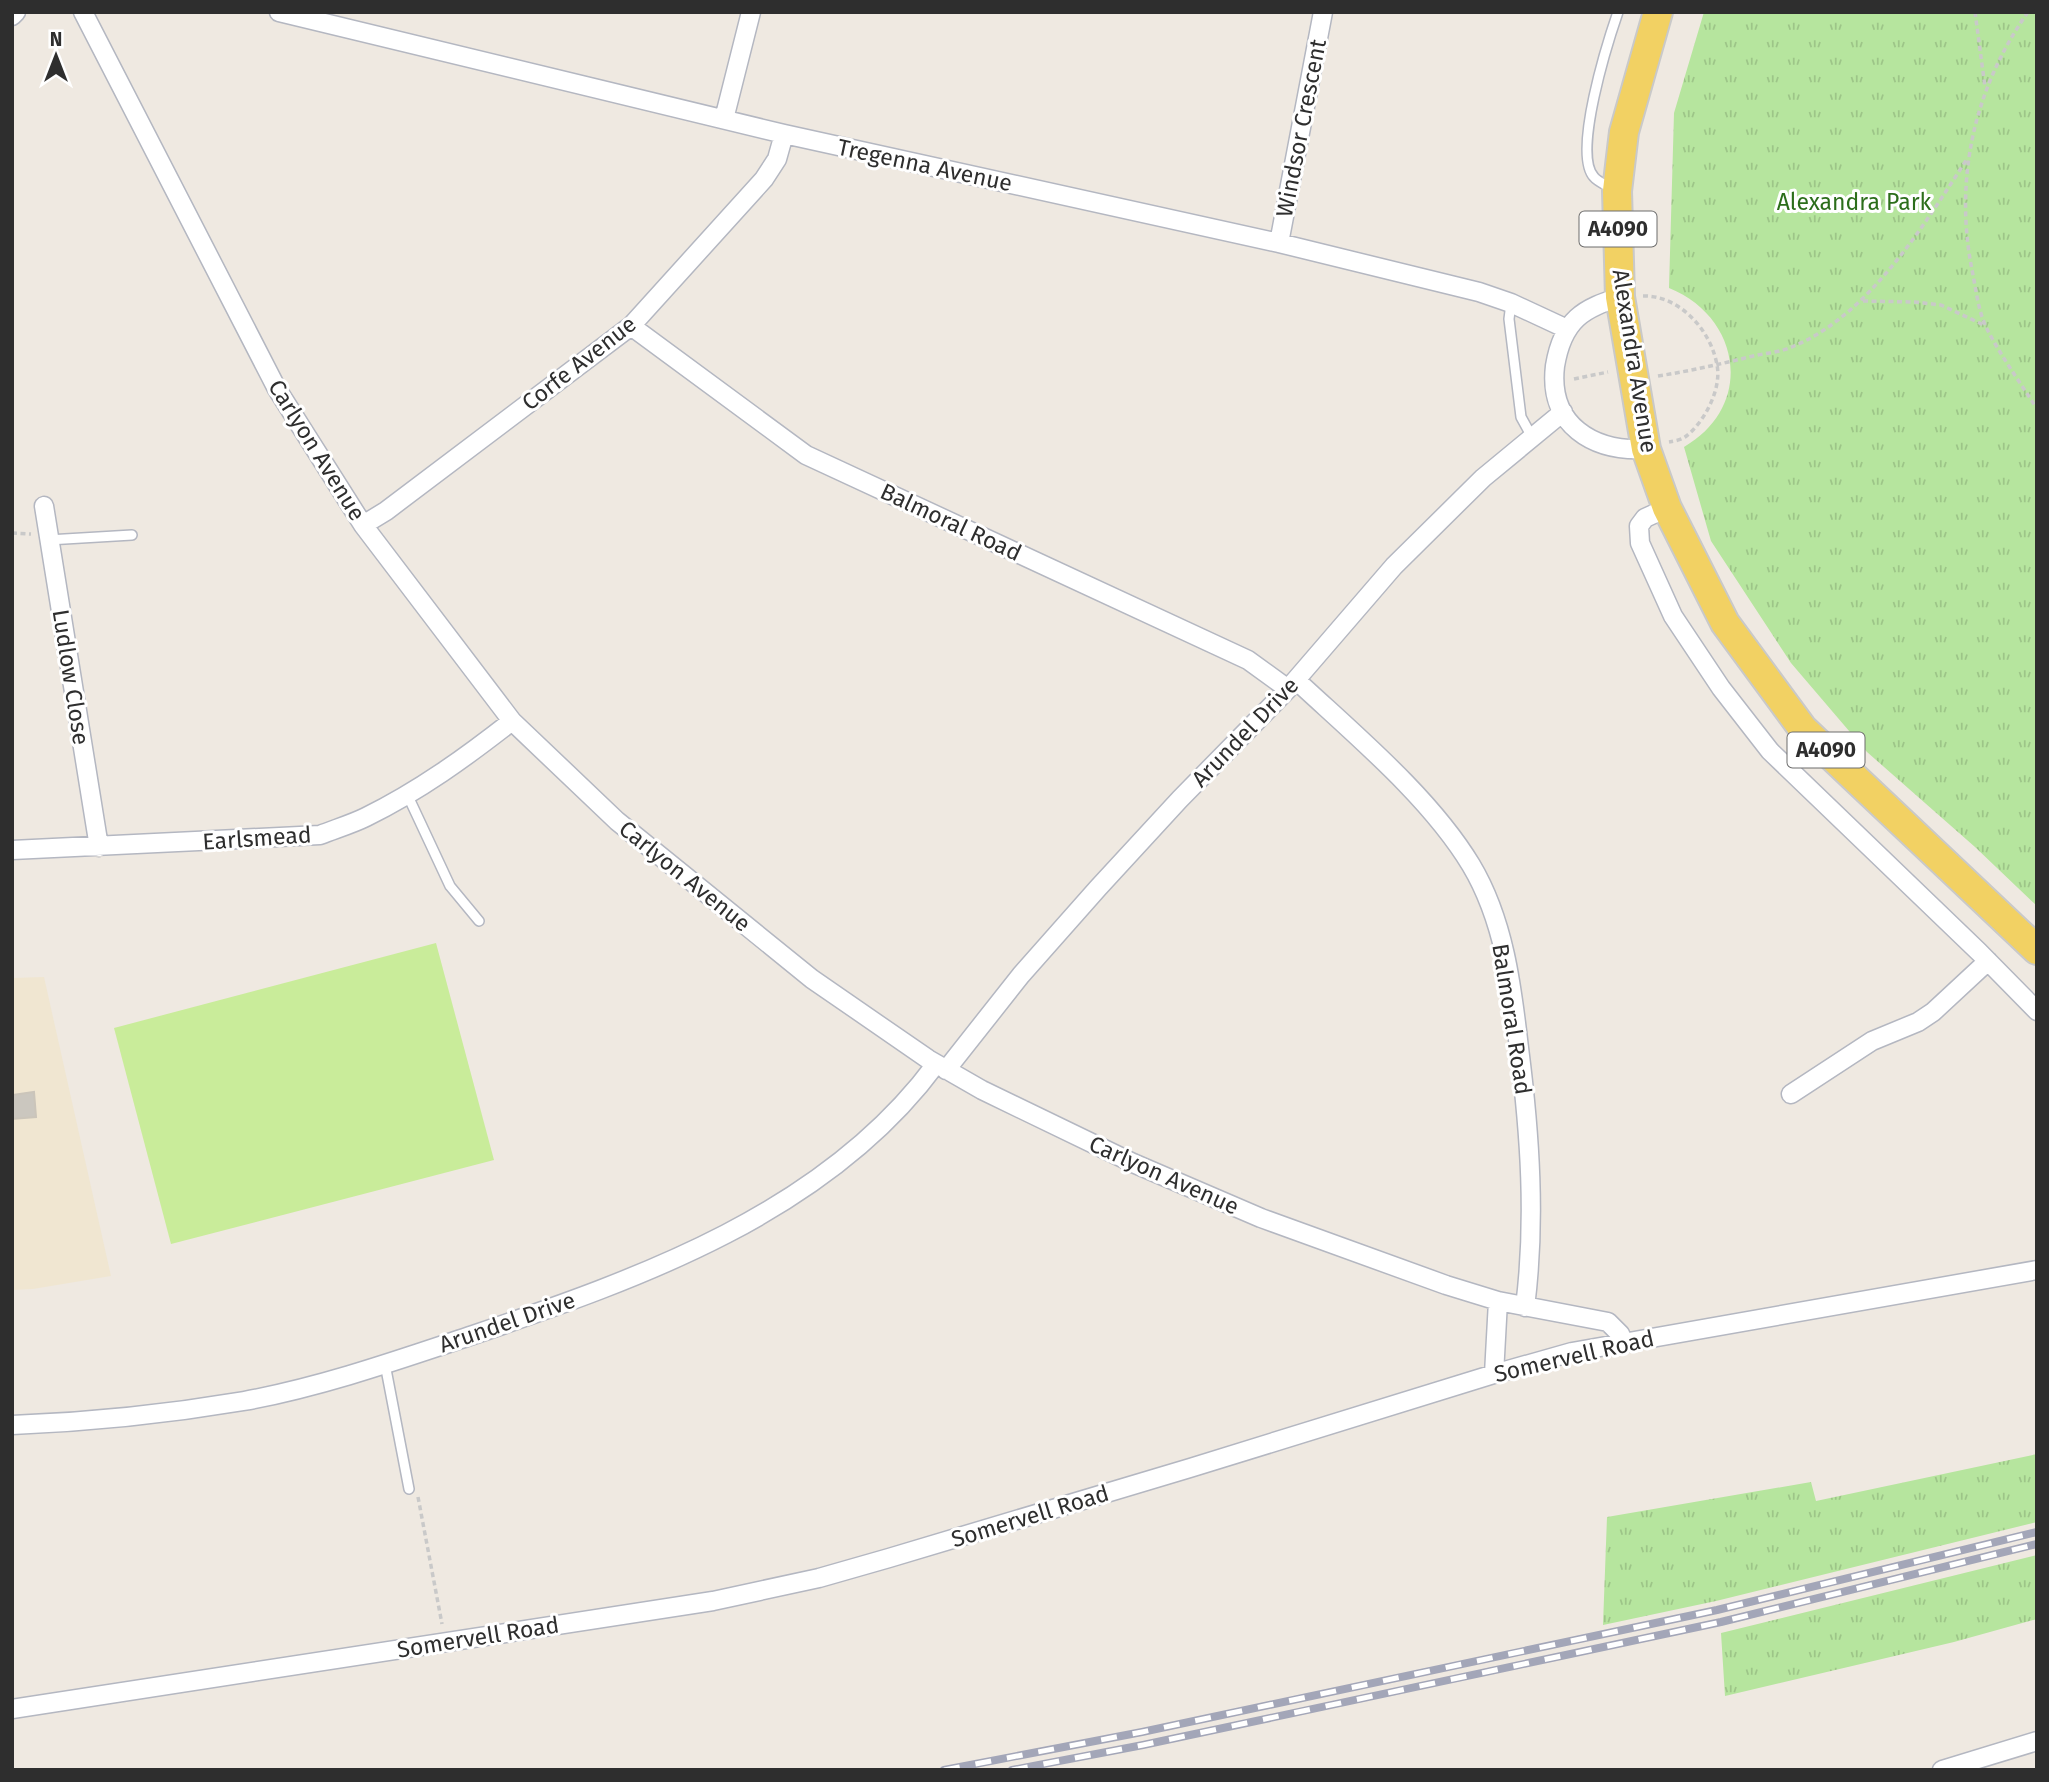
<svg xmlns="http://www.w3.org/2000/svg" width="2049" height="1782" viewBox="0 0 2049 1782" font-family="'Fira Sans',sans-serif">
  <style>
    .education { fill: #f0e6d1 }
    .grass { fill: url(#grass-tufts) }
    .pitch { fill: #c9ec9a }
    .building { fill: #cbc7bf; stroke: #cbc5ba; stroke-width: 2 }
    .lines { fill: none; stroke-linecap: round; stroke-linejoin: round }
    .service-casing { stroke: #b4b7c1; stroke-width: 12 }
    .minor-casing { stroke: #b4b7c1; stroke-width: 21 }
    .primary-casing { stroke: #c9c9c9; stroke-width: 32 }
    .path { stroke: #c9c9c9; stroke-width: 3.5; stroke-dasharray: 5 3.5; stroke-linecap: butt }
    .service { stroke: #fff; stroke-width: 9 }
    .minor { stroke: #fff; stroke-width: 18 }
    .primary { stroke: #f2d163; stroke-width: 28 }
    .rail-casing { stroke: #a3a6b8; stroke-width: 8 }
    .rail { stroke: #fff; stroke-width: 5; stroke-dasharray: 16; stroke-linecap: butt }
    .labels { text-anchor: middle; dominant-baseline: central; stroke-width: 6; stroke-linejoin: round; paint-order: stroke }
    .shield { fill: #fff; stroke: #6d6d6d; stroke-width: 2 }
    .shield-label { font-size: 21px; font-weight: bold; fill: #2e2e2e }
    .street-label { font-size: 23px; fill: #2e2e2e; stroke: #fff }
    .park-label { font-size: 23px; fill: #2c6e1b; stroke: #fff }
  </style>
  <defs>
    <pattern id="grass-tufts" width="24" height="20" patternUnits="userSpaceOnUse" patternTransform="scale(1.75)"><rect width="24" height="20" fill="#b6e59e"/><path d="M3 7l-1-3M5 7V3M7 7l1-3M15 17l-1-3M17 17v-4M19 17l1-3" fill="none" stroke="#9dc588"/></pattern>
  </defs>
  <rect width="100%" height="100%" fill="#efe9e1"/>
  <path class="education" d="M44,977L111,1276L33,1289L12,1290V978Z"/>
  <path class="grass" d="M1704,12H2037V906L1975,847L1867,752L1791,663L1711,541L1684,447C1755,406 1741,317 1669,288L1674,113Z
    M2037,1454V1522L1716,1601L1603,1625L1607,1517L1811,1482L1816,1501Z
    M2037,1555V1619L1954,1642L1725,1696L1721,1633Z"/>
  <path class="pitch" d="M436,943L494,1160L171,1244L114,1028Z"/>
  <path class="building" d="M34,1092L36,1117L12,1119V1095Z"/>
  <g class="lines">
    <g class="service-casing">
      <path id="service" d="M1612,189C1607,185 1598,182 1594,177C1572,154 1608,41 1618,12
        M1511,303L1509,319L1521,417L1532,437
        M48,540L132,535
        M407,794L450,886L479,921
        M385,1364L409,1489"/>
    </g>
    <g class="minor-casing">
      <path id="minor" d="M83,12L277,389L363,525L512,721L617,821L812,979L928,1059L982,1090L1133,1163L1261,1218L1446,1285L1498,1301L1608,1322L1620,1334L1624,1343
        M279,12L784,134L1279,243L1479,292L1511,303L1567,329
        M12,16L16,12
        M724,119L751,12
        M1279,243L1323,12
        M1620,297C1605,302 1589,307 1577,318C1564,330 1558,348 1555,366C1548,425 1593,452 1646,449
        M631,326L806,455L1248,660L1288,689
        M44,506L99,847
        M1667,508L1645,518L1639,526L1640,543L1673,616L1721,688L1770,751L1979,952L2037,1011
        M363,525L386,511L631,326L764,179L777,159L784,134
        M1296,680C1354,734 1430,797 1471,865C1504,920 1512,986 1519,1048C1530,1134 1536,1221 1525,1307
        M12,850L320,835C335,829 352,824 366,817C419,791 466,757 512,721
        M946,1070L1021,975L1098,888L1180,799L1288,689L1394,566L1483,478L1563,412
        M1791,1094L1872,1041L1918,1022L1933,1012L1988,961
        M1494,1374L1498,1301
        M12,1425C90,1422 167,1414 244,1401C321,1387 398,1360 473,1335C640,1278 826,1213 936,1064
        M12,1709L713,1601L819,1578L889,1558L1190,1468L1494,1374L1572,1352L2037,1270
        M1942,1770L2037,1741"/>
    </g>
    <g class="primary-casing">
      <path id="primary" d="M1658,12L1624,132L1617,191L1620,297L1646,449L1667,508L1725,623L1803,729L2037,950"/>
    </g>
    <path class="path" d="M1975,12L1985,87
      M2028,12C1974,88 1954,179 1972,270C1976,289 1978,310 1986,327C2000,355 2020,382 2037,409
      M1643,296C1679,295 1711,330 1717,365C1722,389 1704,423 1685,437C1681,440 1674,441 1669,442
      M1863,301L1915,302L1941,305L1986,326
      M1658,376C1690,371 1721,364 1753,356C1766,353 1782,352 1794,346C1869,315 1924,225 1967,159
      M1574,379L1608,372
      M12,533L31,534
      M418,1497L442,1624"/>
    <use href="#service" class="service"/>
    <use href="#minor" class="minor"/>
    <use href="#primary" class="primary"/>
    <g class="rail-casing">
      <path id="rail" d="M944,1770L1142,1732L1717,1610L2037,1532
        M1012,1770L1143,1745L1721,1622L2037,1544"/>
    </g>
    <use href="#rail" class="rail"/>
  </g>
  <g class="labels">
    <g class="shield">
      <rect x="1579.5" y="211.5" width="77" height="35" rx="5"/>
      <rect x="1787.5" y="732.5" width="77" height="35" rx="5"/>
    </g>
    <g class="shield-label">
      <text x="1618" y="229">A4090</text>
      <text x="1826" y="750">A4090</text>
    </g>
    <g class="street-label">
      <text transform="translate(1301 128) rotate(-79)">Windsor Crescent</text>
      <text transform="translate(925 165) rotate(12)">Tregenna Avenue</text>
      <text transform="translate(1635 361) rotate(81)">Alexandra Avenue</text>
      <text transform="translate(579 363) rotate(-38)">Corfe Avenue</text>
      <text transform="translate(317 450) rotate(58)">Carlyon Avenue</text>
      <text transform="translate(951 522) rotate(25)">Balmoral Road</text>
      <text transform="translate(71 677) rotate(81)">Ludlow Close</text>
      <text transform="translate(1245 732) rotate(-46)">Arundel Drive</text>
      <text transform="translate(257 838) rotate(-4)">Earlsmead</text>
      <text transform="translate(685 876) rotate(39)">Carlyon Avenue</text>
      <text transform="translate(1512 1019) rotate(81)">Balmoral Road</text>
      <text transform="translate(1164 1175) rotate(24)">Carlyon Avenue</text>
      <text transform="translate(507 1322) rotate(-19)">Arundel Drive</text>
      <text transform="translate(1574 1356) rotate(-13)">Somervell Road</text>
      <text transform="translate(1030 1516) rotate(-17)">Somervell Road</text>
      <text transform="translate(478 1637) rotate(-9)">Somervell Road</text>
    </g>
    <g class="park-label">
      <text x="1854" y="202">Alexandra Park</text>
    </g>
  </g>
  <rect width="2049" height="1782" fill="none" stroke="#2e2e2e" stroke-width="28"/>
  <g transform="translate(56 56)" stroke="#ffffff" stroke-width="5" paint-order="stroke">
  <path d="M0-5L12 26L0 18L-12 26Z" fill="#2e2e2e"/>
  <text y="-10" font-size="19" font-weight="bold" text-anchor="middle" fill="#2e2e2e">N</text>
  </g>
</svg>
